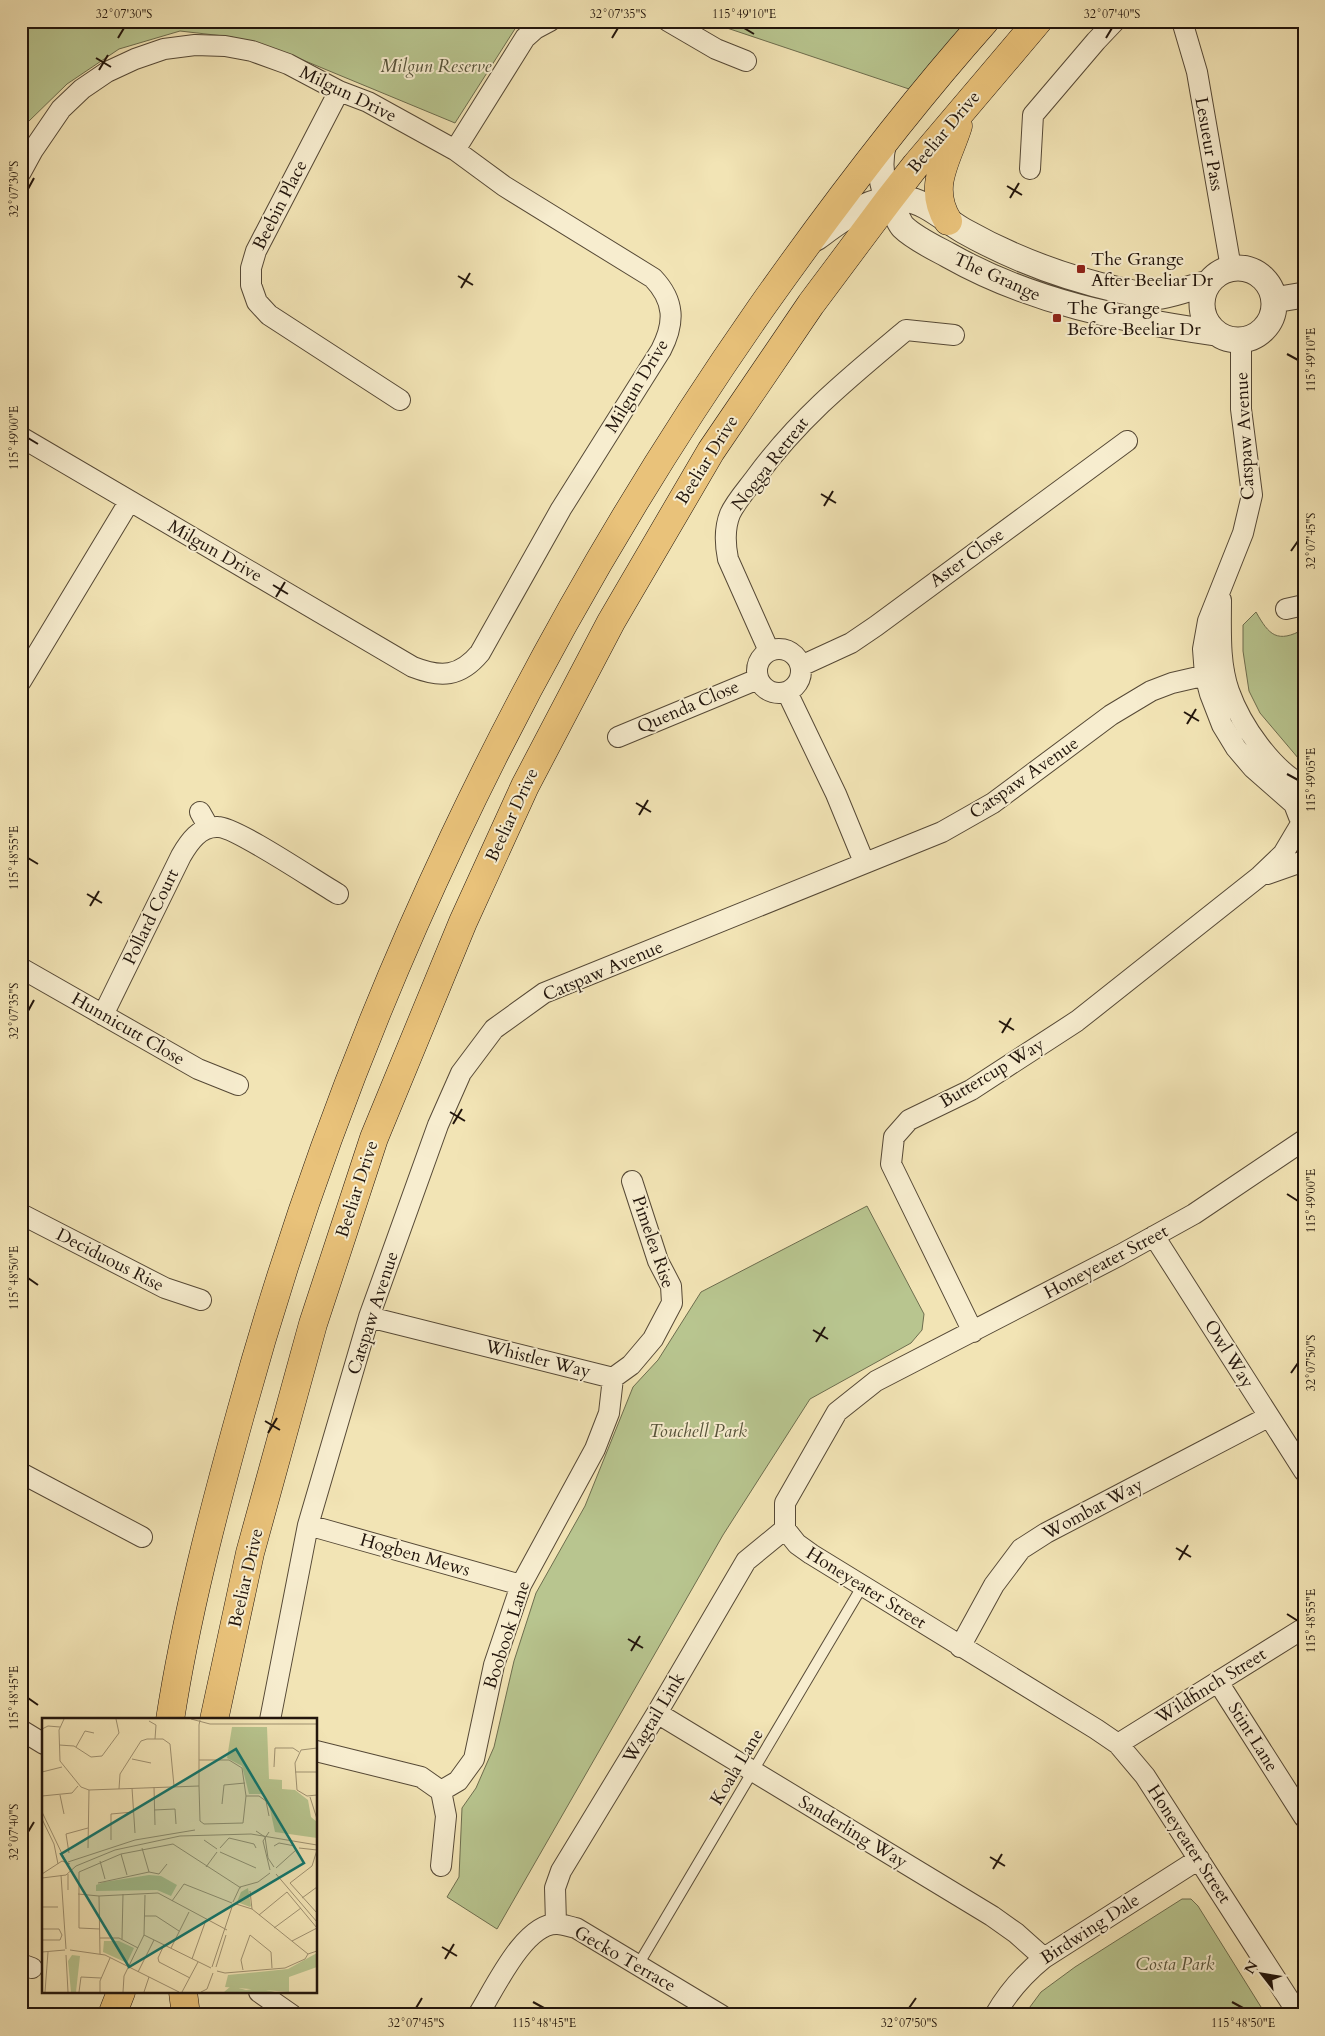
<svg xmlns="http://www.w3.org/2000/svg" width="1325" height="2036" viewBox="0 0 1325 2036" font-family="Cardo,serif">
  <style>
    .green { fill: #b8c58f; stroke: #6d6d4e }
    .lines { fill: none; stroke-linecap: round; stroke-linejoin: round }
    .service-casing { stroke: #564936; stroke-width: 12 }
    .minor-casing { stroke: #564936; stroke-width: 22 }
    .tertiary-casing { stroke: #564936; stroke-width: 27 }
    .trunk-casing { stroke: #22150c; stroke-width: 29 }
    .service { stroke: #f7edcf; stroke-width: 10 }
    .minor { stroke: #f7edcf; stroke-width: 20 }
    .tertiary { stroke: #f7edcf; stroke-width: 25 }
    .trunk { stroke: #e9c27a; stroke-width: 28 }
    .ticks { fill: none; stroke: #22150c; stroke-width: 2 }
    .poi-dot { fill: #8f2418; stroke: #f7edcf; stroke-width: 2 }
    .labels { text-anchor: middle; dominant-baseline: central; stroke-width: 4; stroke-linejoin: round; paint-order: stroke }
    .park-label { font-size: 18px; font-style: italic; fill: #56533a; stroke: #f7edcf }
    .street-label { font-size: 18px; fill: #22150c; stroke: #f7edcf }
    .poi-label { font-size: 18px; fill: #22150c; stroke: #f7edcf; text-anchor: start }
    .inset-road { fill: none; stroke: #9f9171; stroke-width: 1 }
    .view { fill: #0f766e; fill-opacity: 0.15; stroke: #0f766e; stroke-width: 2.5 }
    .inset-edge { fill: none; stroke: #22150c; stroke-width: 2.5 }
    .neatline { fill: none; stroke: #22150c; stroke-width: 2 }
    .ticks-label { font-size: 12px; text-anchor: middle; fill: #22150c }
  </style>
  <rect width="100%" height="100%" fill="#f2e4b5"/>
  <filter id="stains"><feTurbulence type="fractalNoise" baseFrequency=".004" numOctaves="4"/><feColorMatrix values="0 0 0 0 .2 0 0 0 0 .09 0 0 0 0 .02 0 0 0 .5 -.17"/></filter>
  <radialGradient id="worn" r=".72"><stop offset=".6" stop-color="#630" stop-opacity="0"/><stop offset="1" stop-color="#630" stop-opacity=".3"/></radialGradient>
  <path class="green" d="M21,21H520L455,123L298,58L232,37L180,31L119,49L67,84L28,122L21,116Z
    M706,21H968L912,90Z
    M1256,612C1269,635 1277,644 1304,629V765L1260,713L1249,691L1243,651V625Z
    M867,1206L924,1314L922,1330L911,1343L810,1399L723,1535L497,1929L447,1897L459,1877L462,1808L476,1788L494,1747L514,1661L536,1593L585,1506L633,1387L658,1360L701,1292Z
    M1182,1899H1191L1198,1906L1266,2015H1024L1041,1992L1075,1967Z"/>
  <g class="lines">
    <g class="service-casing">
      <path id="service" d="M638,1965L863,1585"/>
    </g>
    <g class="minor-casing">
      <path id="minor" d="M668,21L716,49L746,61
        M1182,21L1197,72L1231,268
        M339,91L256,251L251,268V285L257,302L269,315L400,400
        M455,150L525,38L535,29L550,21
        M1030,169L1033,115L1096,41L1115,21
        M21,172L33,150L61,109L82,89L107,72L135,59L164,49L195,45L225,46L252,51L288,64L339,91L368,102L455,150L504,186L653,278C675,301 675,323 661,350L561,509L480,653C460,677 441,678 413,667L21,437
        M1241,340V409L1252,495L1243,533L1208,621L1203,649L1205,675L1210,694L1222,725L1236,748L1253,768L1294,804L1299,817
        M1221,600C1221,630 1219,663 1229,691C1241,725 1272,770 1304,786
        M1286,609L1304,605
        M757 671a22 22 0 1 1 44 0a22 22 0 1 1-44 0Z
        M769,651L728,559C725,544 724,529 730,514C736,501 748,488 756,477C800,417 850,377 906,330L954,335
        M801,666L851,643L876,626L1127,441
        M21,681L129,502
        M787,692L836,794L864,862
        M618,737L758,679
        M200,812L209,828
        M1267,874L1304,861
        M21,968L198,1069L238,1085
        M103,1015L181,856C189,842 200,826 218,827C236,827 317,882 338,894
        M21,1214L165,1288L201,1300
        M1154,1236L1304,1471
        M369,1317L613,1378L631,1365L653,1339L672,1303L671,1286L658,1261L632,1181
        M973,1332L891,1164L894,1137L909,1120L971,1090L1077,1021L1260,876L1283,854L1299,827
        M21,1473L142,1537
        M308,1525L521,1585
        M960,1647L994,1585L1021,1549L1046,1533L1268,1417
        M1218,1682L1304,1817
        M657,1713L992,1916L1016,1933L1044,1958
        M270,1720L308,1525L369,1317L438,1125L461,1073L494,1029L544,993L942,832L993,803L1111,715L1151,691L1172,683L1224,671
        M21,1730L44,1744
        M1118,1744L1304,1628
        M316,1751L421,1777L441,1791
        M441,1866L446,1816L441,1791L458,1781L474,1759L494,1665L521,1585L595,1449L609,1413L613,1378
        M556,1923L555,1888L561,1871L657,1713L746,1561L785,1529
        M21,1964L32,1968
        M259,1992L292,2015
        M478,2015C494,1990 524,1923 557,1924C563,1924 570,1927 576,1928L721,2015
        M995,2015C1008,1992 1023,1975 1044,1958L1199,1859
        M1299,2015L1145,1776L1118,1744L1096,1729L811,1554L797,1544L785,1529V1503L837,1412L876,1381L1120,1255L1194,1214L1304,1140"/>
    </g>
    <g class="tertiary-casing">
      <path id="tertiary" d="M884,142C877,168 882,191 895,214C898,218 900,224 903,227C914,238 935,248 948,255C1033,303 1120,319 1215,333
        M816,238C842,219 870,196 904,199C926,201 946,221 964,231C1012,258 1066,278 1119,290C1133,293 1147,297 1161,296C1176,294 1193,287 1208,283
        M1202 304a36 36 0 1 1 72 0a36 36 0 1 1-72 0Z
        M1274,300L1304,295"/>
    </g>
    <g class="trunk-casing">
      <path id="trunk" d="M948,221C927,186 947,161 958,126
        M170,1720C186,1616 213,1513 241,1412C349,1017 527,643 761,308C831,209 904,112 985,21
        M214,1720L250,1553L313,1324L374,1138L463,922L525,786L611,622L711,451L811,304L888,201L916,165L1038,21
        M183,1992L186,2015
        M112,2015L121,1992"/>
    </g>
    <use href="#service" class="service"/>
    <use href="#minor" class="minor"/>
    <use href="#tertiary" class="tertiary"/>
    <use href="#trunk" class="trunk"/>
  </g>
  <path class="ticks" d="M744,28L754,34M118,38L124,28M612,38L618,28M1106,38L1112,28M96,58L111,67M99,70L108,55M1007,186L1022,195M28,189L34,178M1010,198L1019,183M458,276L473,285M461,288L470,273M1287,354L1298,360M28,438L38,444M821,494L836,503M824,506L833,491M1291,551L1298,541M273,585L288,594M276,597L285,582M1184,712L1199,721M1187,724L1196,709M1287,774L1298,780M636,803L651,812M639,815L648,800M28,858L38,864M87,894L102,903M90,906L99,891M28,1011L34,1000M999,1021L1014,1030M1002,1033L1011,1018M450,1112L465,1121M453,1124L462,1109M1287,1194L1298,1201M28,1278L38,1285M813,1330L828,1339M816,1342L825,1327M1291,1373L1298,1363M265,1421L280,1430M268,1433L277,1418M1176,1548L1191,1557M1179,1560L1188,1545M1287,1614L1298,1621M628,1639L643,1648M631,1651L640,1636M28,1698L38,1705M28,1832L34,1822M990,1857L1005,1866M993,1869L1002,1854M442,1947L457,1956M445,1959L454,1944M533,2002L544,2008M1232,2002L1243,2008M416,2008L422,1998M909,2008L916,1998"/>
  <g class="poi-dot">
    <rect x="1076" y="264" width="10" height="10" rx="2.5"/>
    <rect x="1052" y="313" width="10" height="10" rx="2.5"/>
  </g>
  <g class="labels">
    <g class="park-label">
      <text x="436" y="66">Milgun Reserve</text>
      <text x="698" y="1431">Touchell Park</text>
      <text x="1175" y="1964">Costa Park</text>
    </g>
    <g class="street-label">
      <text transform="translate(348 94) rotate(26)">Milgun Drive</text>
      <text transform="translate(944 132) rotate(-50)">Beeliar Drive</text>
      <text transform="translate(1209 144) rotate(80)">Lesueur Pass</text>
      <text transform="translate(280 205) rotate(-63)">Beebin Place</text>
      <text transform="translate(997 277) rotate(24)">The Grange</text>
      <text transform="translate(637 386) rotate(-59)">Milgun Drive</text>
      <text transform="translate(1245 436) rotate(-93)">Catspaw Avenue</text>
      <text transform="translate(707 460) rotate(-58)">Beeliar Drive</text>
      <text transform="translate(770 464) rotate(-52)">Nogga Retreat</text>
      <text transform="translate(215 551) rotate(30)">Milgun Drive</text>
      <text transform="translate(967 558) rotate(-36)">Aster Close</text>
      <text transform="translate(688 707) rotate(-23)">Quenda Close</text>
      <text transform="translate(1024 778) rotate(-35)">Catspaw Avenue</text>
      <text transform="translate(512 815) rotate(-65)">Beeliar Drive</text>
      <text transform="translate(151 917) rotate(-64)">Pollard Court</text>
      <text transform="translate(603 971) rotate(-23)">Catspaw Avenue</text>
      <text transform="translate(128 1029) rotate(30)">Hunnicutt Close</text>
      <text transform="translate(992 1073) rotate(-31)">Buttercup Way</text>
      <text transform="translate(357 1189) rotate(-72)">Beeliar Drive</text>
      <text transform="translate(653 1242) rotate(71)">Pimelea Rise</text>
      <text transform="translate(110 1260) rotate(27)">Deciduous Rise</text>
      <text transform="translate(1106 1262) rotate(-28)">Honeyeater Street</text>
      <text transform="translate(373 1313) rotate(-72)">Catspaw Avenue</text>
      <text transform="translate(1229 1354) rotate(58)">Owl Way</text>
      <text transform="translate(538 1359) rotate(14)">Whistler Way</text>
      <text transform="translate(1093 1509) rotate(-28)">Wombat Way</text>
      <text transform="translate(415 1555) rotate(16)">Hogben Mews</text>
      <text transform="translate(246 1578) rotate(-77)">Beeliar Drive</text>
      <text transform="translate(866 1588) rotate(32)">Honeyeater Street</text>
      <text transform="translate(507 1635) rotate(-72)">Boobook Lane</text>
      <text transform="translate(1211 1686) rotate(-32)">Wildfinch Street</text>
      <text transform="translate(654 1718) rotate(-59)">Wagtail Link</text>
      <text transform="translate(1253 1737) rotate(58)">Stint Lane</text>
      <text transform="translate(737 1767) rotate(-59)">Koala Lane</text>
      <text transform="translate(853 1832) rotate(31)">Sanderling Way</text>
      <text transform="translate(1189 1844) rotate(57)">Honeyeater Street</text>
      <text transform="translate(1090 1929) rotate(-33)">Birdwing Dale</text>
      <text transform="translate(625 1959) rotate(30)">Gecko Terrace</text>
    </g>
    <g class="poi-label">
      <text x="1091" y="259">The Grange<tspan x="1091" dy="21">After Beeliar Dr</tspan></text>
      <text x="1067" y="308">The Grange<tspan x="1067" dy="21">Before Beeliar Dr</tspan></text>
    </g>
  </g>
  <g transform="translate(42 1718)">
    <rect width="275" height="275" fill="#f2e4b5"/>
    <path d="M275,235V249L247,259V274L183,269L186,257L246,251Z" fill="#b8c58f"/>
    <path d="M190,9H225L227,61L240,62V71L253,72L266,82L269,99L275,104V120L233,114L226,82L219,76H207L200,48L185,40ZM107,157L119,158L135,167L129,178L115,172L54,173V167L62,164ZM206,170L209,188L208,189L195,184L199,174ZM62,223H77L92,230L85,245L61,234ZM30,237L38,238L34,274H29L26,243ZM189,268L204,272L215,270L233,274H182Z" fill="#b8c58f"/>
    <path class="inset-road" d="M22,1L17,12L18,43L39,69L47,72L157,68M149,1L168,6H275M107,3L114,7L113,21M0,11L6,8L18,9M17,27L32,28L49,39L60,38L77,15L74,1M34,29L43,13L52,15M275,30L259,32L253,45L255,72L265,78L275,77M90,41L109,45M157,42H187L200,50L204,78L201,105L162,106L158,103L157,68V7L158,2M232,49L233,30H251L257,34M0,54L20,49M253,54H275M112,69L113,107M90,70L93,115M77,71L78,56L99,23L105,21H121L128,26L132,68M18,77L22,96M0,78L30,75L36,68M204,78H217L224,83L227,98M268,79L275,101M180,86L182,67L203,65M112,92L133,91L134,106M0,94L24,144M0,101L12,126L16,146M214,113L223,119L226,140L232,149M227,114L221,123L228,152M69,122V96L91,94M162,122L175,131M232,128L237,125L253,128M46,130L47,72M100,130L107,154L117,156L125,146M178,130L187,120L212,126L214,130M257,130L275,132M275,132L270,148L248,165L275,195M178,134L214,150M27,135L24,116L46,110M79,136L85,157M58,143L63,161M26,144L93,122L153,112M164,149L175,134M234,150L254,132M0,156L20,143L28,146M234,156L275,204M19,157L24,231M0,160L24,157L34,148L73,132L138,118L209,116L275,127M56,165L107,154M26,172V156M208,173L210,191M36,176L57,178L58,236M57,178L116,175L185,212M260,180L275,169M130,183L142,166L190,185M191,184L198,169L216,164L228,155M194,186L210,191L266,236L275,233M0,189H16M217,197L245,174L275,210L250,223M102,198H114L137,213M232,210L259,190M0,211H17L20,217L18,222H0M58,211L37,210V154L79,136L131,126L199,170M102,217L169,250M58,220H77L96,230M80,221L81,176M122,227L116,240L117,244L148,260M129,230L147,194M28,232L63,237L137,274M0,234L23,232M24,237L26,274M150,241L164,202M170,249L190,189M174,249L184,217M201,252L199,242L208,217L229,234L230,250M175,253L183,255L243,250L263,241L266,236M96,254L112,222M3,274L6,234M37,274L39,259L59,260M58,274V263L68,240M81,274L82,258L102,217L103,177M102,274L107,259M140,274L156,244M159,274L165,271L171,255"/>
    <path class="view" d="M194,31L262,145L87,249L19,136Z"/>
    <rect width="275" height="275" class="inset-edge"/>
  </g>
  <rect width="1325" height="2036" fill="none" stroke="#f2e4b5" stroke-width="55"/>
  <g transform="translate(1262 1974) rotate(301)" stroke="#f7edcf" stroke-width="4" paint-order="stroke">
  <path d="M0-4L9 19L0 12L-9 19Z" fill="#22150c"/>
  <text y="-8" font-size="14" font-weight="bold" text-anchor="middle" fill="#22150c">N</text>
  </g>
  <rect x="28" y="28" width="1270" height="1980" class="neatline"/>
  <g class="ticks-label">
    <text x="124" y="18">32°07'30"S</text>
    <text x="618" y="18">32°07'35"S</text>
    <text x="744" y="18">115°49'10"E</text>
    <text x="1112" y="18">32°07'40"S</text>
    <text transform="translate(14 189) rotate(-90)" y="4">32°07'30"S</text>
    <text transform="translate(1311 360) rotate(-90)" y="4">115°49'10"E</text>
    <text transform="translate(14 438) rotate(-90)" y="4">115°49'00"E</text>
    <text transform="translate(1311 541) rotate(-90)" y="4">32°07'45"S</text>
    <text transform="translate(1311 780) rotate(-90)" y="4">115°49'05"E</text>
    <text transform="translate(14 858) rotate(-90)" y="4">115°48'55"E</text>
    <text transform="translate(14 1011) rotate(-90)" y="4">32°07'35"S</text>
    <text transform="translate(1311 1201) rotate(-90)" y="4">115°49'00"E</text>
    <text transform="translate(14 1278) rotate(-90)" y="4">115°48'50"E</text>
    <text transform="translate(1311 1363) rotate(-90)" y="4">32°07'50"S</text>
    <text transform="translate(1311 1621) rotate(-90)" y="4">115°48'55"E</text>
    <text transform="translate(14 1698) rotate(-90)" y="4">115°48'45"E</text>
    <text transform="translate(14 1832) rotate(-90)" y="4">32°07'40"S</text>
    <text x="416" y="2027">32°07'45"S</text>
    <text x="544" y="2027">115°48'45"E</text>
    <text x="909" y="2027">32°07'50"S</text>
    <text x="1243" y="2027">115°48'50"E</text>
  </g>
  <rect width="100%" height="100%" filter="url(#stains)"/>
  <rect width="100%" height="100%" fill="url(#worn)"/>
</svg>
